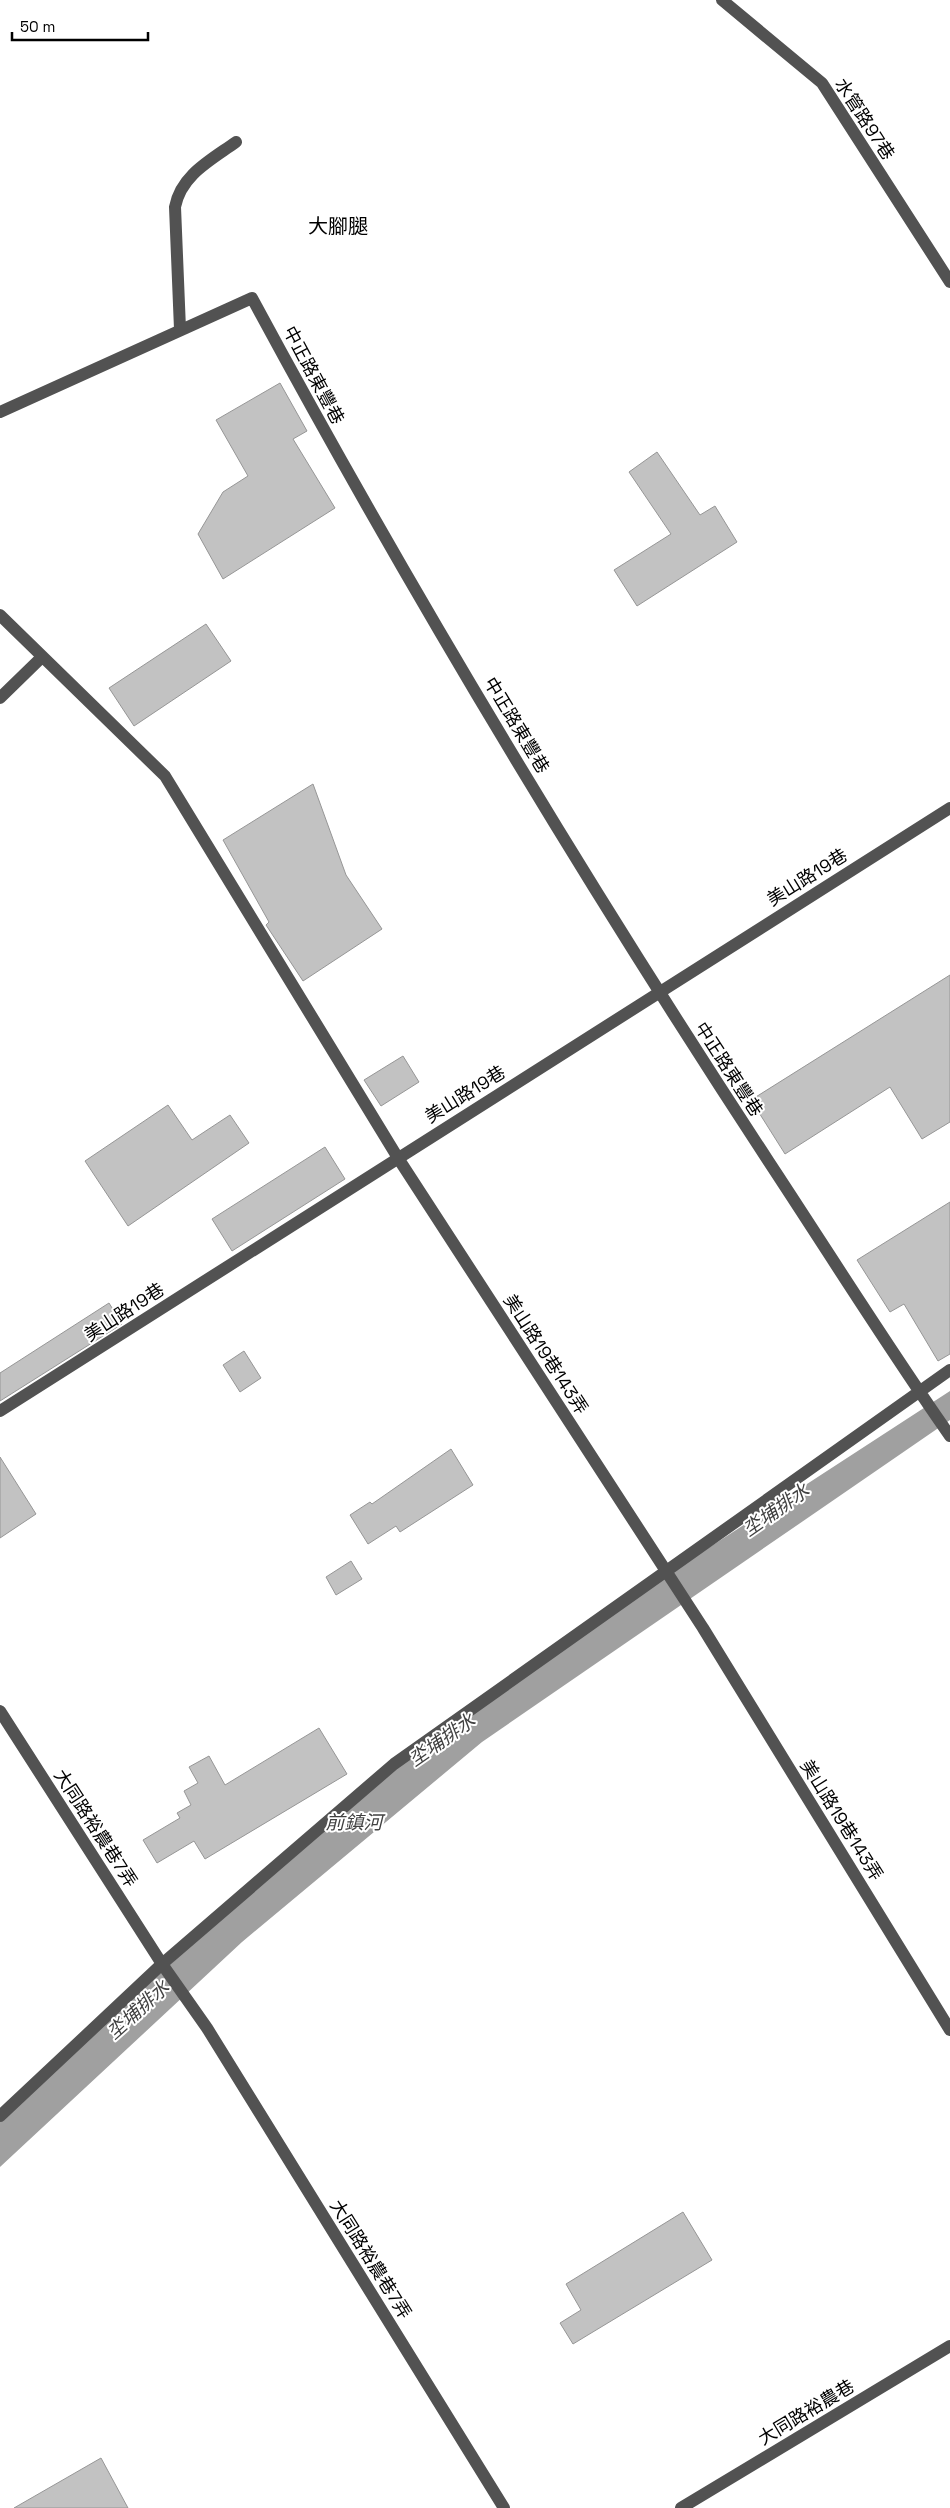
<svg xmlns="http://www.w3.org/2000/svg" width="950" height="2508" viewBox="0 0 950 2508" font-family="'Space Grotesk','Noto Sans TC',sans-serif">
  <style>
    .water { fill: #a0a0a0 }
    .building { fill: #c2c2c2; stroke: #969696 }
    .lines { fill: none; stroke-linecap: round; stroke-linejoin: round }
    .minor { stroke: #525252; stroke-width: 12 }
    .labels { text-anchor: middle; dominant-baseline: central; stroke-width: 4; stroke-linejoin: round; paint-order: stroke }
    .street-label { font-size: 18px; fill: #000; stroke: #fff }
    .water-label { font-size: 19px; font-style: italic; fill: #414141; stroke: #fff }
    .quarter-label { font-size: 20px; fill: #000; stroke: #fff }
  </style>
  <rect width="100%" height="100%" fill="#fff"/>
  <path class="water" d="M950,1391V1420L482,1742L242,1942L0,2167V2122L340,1807L616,1608Z"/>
  <path class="building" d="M280,383L307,431L293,439L335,508L223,579L198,534L223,492L248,476L216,420Z
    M657,452L700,515L715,506L737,542L637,606L614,570L671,534L629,472Z
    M206,624L231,661L134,726L109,688Z
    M313,784L346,875L382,929L303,981L266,925L269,922L223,840Z
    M950,975V1122L922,1139L890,1087L785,1154L751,1100Z
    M403,1056L419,1082L381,1106L364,1080Z
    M168,1105L192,1140L230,1115L249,1143L128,1226L85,1161Z
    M325,1147L345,1179L232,1251L212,1219Z
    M950,1202V1354L938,1361L904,1304L890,1312L857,1260Z
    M109,1303L122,1324L0,1401V1373Z
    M244,1351L261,1378L240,1392L223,1365Z
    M451,1449L473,1485L400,1532L396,1526L368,1544L350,1515L370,1502L372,1504Z
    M0,1457L36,1514L0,1538Z
    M351,1561L362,1579L336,1595L326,1577Z
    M319,1728L347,1774L205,1859L194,1841L157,1863L143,1840L180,1818L177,1813L191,1805L184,1791L198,1783L189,1767L209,1756L225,1785Z
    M683,2212L712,2260L573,2344L560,2323L581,2310L566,2284Z
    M101,2458L128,2508H14Z"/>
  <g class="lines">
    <path class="minor" d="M722,0L822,83L950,282
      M180,329L175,207C181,175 211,160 236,142
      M0,412L252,298C411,593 585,881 769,1162C829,1253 887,1346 950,1436
      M0,615L165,776L398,1158L703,1628L950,2030
      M0,698L42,657
      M0,1411L950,808
      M0,1711L162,1964L207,2028L504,2508
      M0,2116L162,1964L394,1764L950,1370
      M681,2508L950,2346"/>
  </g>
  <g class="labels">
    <g class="street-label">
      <text transform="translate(865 119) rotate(57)">水管路97巷</text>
      <text transform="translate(314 375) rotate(62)">中正路東豐巷</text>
      <text transform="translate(517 725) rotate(59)">中正路東豐巷</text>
      <text transform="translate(807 877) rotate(-32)">美山路19巷</text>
      <text transform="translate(729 1069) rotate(57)">中正路東豐巷</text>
      <text transform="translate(465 1094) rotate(-32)">美山路19巷</text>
      <text transform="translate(124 1312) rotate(-33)">美山路19巷</text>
      <text transform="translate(546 1354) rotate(57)">美山路19巷143弄</text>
      <text transform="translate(842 1820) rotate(58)">美山路19巷143弄</text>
      <text transform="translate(96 1828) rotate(57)">大同路裕農巷7弄</text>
      <text transform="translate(371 2259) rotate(58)">大同路裕農巷7弄</text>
      <text transform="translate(806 2412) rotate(-31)">大同路裕農巷</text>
    </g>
    <g class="water-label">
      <text transform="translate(776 1510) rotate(-35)">坔埔排水</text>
      <text transform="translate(442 1740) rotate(-35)">坔埔排水</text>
      <text x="354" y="1822">前鎮河</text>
      <text transform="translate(138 2010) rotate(-42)">坔埔排水</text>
    </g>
    <g class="quarter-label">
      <text x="338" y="226">大腳腿</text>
    </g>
  </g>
  <path d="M12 32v8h136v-8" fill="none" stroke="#000000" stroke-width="2.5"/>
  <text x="20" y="32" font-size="15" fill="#000000" stroke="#ffffff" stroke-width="4" paint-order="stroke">50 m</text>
</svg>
